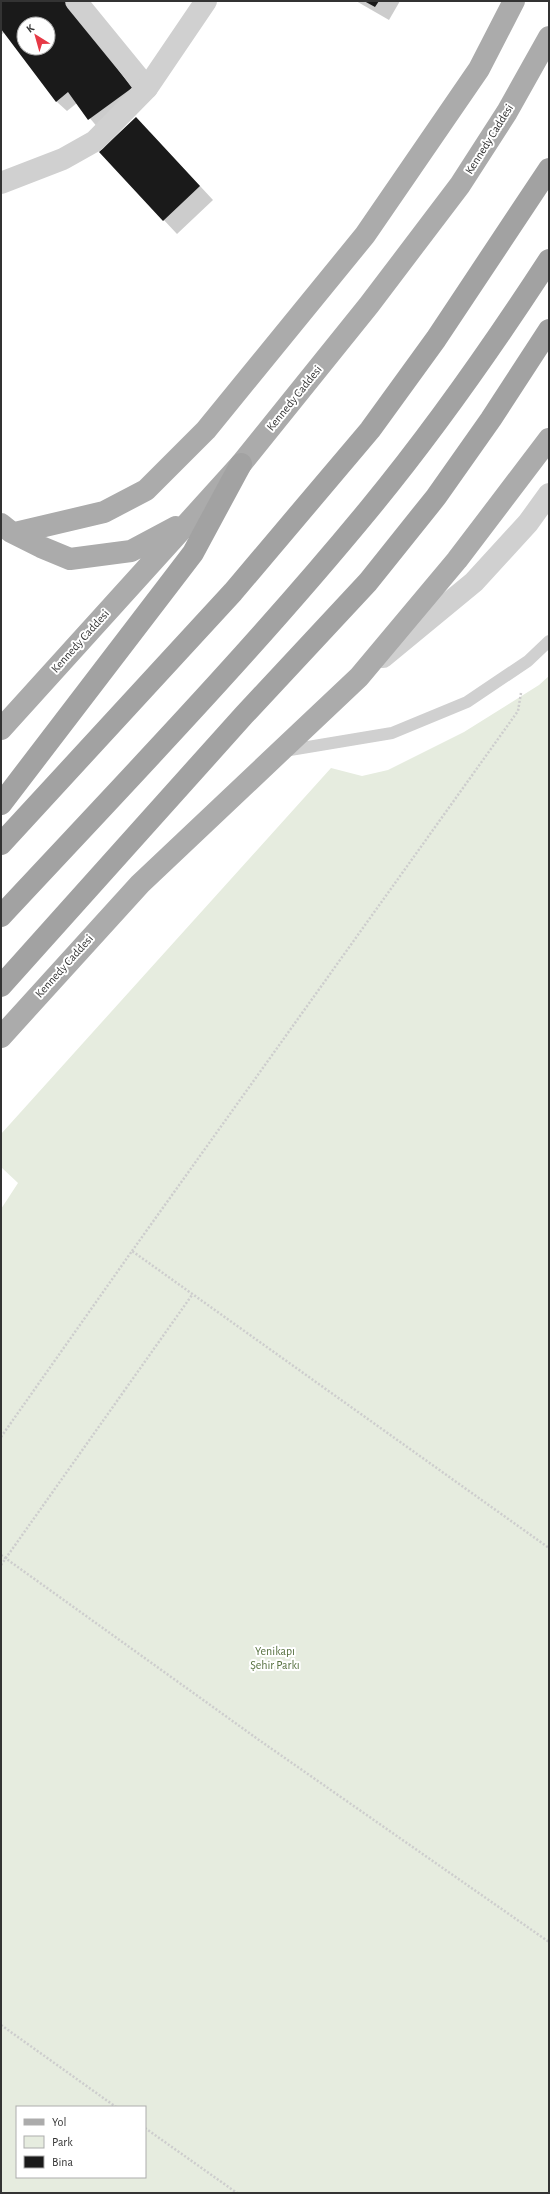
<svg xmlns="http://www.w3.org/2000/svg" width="550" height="2194" viewBox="0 0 550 2194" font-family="'Alegreya Sans',sans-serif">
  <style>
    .green { fill: #e6ecdf; fill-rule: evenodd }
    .shadow { fill: #0003; fill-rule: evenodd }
    .building { fill: #1a1a1a; fill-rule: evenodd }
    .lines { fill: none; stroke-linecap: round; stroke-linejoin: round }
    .path { stroke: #cdcdcd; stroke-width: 2.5; stroke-dasharray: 2 2; stroke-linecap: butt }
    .service { stroke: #d0d0d0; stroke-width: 12 }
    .minor { stroke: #d0d0d0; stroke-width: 22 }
    .tertiary { stroke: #d0d0d0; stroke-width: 22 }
    .primary { stroke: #ababab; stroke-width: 22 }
    .trunk { stroke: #a2a2a2; stroke-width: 22 }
    .labels { text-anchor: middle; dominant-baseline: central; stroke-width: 4; stroke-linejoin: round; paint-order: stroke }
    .street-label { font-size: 12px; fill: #333; stroke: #fff }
    .park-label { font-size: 12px; fill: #56703f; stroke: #fff }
  </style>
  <rect width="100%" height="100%" fill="#fff"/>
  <path class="green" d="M549,676V2193H1V1209L18,1183L1,1167V1134L331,768L362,776L388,770L464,732L539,685ZM17,2107H145V2177H17Z"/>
  <path class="shadow" d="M1,1H68L141,98L99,129L77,103L67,111L57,102L5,32L1,35ZM24,24H48V48H24Z
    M356,1H400L389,20Z
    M150,132L213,200L177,234L100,152Z"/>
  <path class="building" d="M1,1H67L132,88L88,120L68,92L56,102L1,29ZM24,24H48V48H24Z
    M364,1H379L375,7Z
    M136,117L200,186L163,221L99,152Z"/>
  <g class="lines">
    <path class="path" d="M132,1251L518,711L521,693
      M1,1437L132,1251L549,1548
      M1,1555L259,1740L549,1942
      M1,1565L192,1295
      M1,2025L116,2107
      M145,2128L237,2193"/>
    <path class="service" d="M284,751L392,733L467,702L528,661L549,641"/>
    <path class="minor" d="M76,1L147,88
      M383,657L474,582L528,523L549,494"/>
    <path class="tertiary" d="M1,183L63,159L95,141L147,88L206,1"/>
    <path class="primary" d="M1,524L11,532L41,547L70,559L131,551L176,527
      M15,533L104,512L146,490L206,430L365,235L479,69L514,1
      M1,729L241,464L369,305L460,185L507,112L549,37
      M1,1037L140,884L359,677L457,560L549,439"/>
    <path class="trunk" d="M1,804L193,553L241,464
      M1,844L233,592L370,430L436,339L549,169
      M1,916C126,782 254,649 370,508C435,429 493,346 549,260
      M1,986L244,715L368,582L436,497L491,419L549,330"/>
  </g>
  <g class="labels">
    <g class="street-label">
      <text transform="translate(489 139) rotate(-58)">Kennedy Caddesi</text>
      <text transform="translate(294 398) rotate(-51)">Kennedy Caddesi</text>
      <text transform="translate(80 641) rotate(-48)">Kennedy Caddesi</text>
      <text transform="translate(64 966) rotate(-48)">Kennedy Caddesi</text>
    </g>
    <g class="park-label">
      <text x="275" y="1651">Yenikapı<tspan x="275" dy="14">Şehir Parkı</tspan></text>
    </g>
  </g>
  <rect width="550" height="2194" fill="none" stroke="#333333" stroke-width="4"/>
  <rect x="16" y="2106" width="130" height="72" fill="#ffffff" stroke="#adadad"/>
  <rect x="24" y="2119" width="20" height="6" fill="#ababab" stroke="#adadad"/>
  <text x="52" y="2126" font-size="12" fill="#333333">Yol</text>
  <rect x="24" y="2136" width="20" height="12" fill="#e6ecdf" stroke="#adadad"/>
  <text x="52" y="2146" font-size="12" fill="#333333">Park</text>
  <rect x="24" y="2156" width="20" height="12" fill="#1a1a1a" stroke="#adadad"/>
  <text x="52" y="2166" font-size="12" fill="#333333">Bina</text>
  <g transform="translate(36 36) rotate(323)"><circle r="19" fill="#ffffff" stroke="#adadad"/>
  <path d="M0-3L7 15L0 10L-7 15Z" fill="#e63946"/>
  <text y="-6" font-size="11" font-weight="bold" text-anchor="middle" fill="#333333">K</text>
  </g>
</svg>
